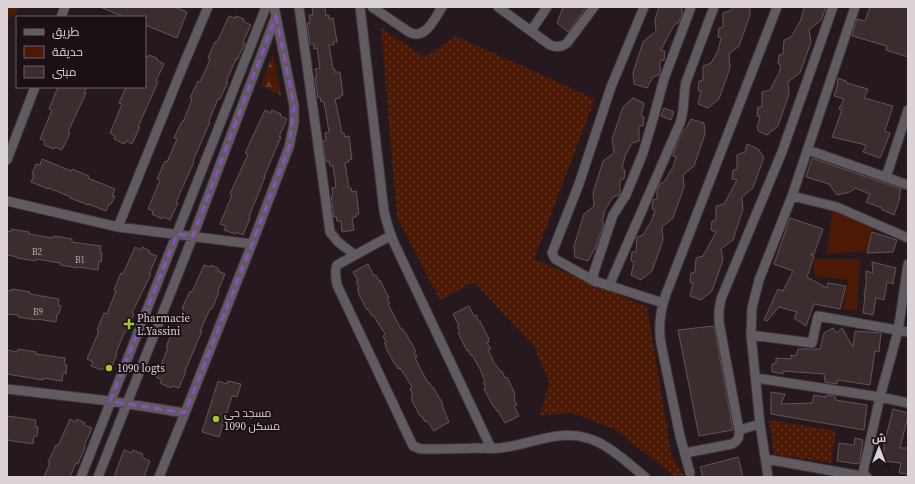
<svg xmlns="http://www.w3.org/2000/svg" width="915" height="484" viewBox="0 0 915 484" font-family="'Source Serif 4',Cairo,serif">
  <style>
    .grass { fill: url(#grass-dots) }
    .forest { fill: url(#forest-firs) }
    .park { fill: #4b1904 }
    .building { fill: #3b2d2e; stroke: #635354 }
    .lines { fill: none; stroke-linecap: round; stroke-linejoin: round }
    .minor-casing { stroke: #3e3339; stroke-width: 11 }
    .minor { stroke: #5f5b60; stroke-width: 9 }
    .marked { fill: none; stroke: #8e4dc4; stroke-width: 3; stroke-dasharray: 8 5; stroke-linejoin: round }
    .poi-dot { fill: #a3c927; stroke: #1b1016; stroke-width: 1.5 }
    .labels { text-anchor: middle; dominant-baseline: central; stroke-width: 4; stroke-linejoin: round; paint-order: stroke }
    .number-label { font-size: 9px; fill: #b3aaad }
    .poi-label { font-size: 11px; fill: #dbd3d7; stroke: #1b1016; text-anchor: start }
  </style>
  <defs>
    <pattern id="grass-dots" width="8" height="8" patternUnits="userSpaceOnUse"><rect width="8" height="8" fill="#4b1904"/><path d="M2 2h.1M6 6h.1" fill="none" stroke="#643a28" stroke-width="1.8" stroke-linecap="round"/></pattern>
    <pattern id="forest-firs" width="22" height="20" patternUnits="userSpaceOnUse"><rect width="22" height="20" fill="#4b1904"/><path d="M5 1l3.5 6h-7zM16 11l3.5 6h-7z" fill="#643a28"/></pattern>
  </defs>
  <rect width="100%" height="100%" fill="#25191f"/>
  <path class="grass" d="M381,28L425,57L456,36L595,99L534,259L647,307L672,457L685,477H676L614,429L572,413L540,415L549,383L534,346L474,282L440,300L397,217Z
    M769,420L836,431L831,463L774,454Z"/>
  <path class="forest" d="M7,7H22L7,20Z
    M273,54L281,95L261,86Z"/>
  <path class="park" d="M832,210L872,226L868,251L827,254Z
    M813,259H860L857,310H843L848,280L815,276Z"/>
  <path class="building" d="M100,7H175L187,12L177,38L145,25V17H124Z
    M312,7H325L326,16L329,15V19L333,18L337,42H333L334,45H329L333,69H335V72H340L343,95L340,96V98L335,99L342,133H344L345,137L349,136L352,159L349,160V162L345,163L349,188H351L352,192L356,191L359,214L356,215V217L352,218L354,230L342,232L341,221H337L336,216L334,217L331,196H333L332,188L336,187L333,166H330L329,161L326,162L323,141L326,140L325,133L329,132L326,113L324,102H321L320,97L318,98L315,77L317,76L315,69L320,68L317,48L314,49V44H310L307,23H310L309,15H313Z
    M563,7H586L568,32L557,23Z
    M659,7H682V15L678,23L674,25L661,50L665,51L664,60L660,61V72L659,75L653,77L647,88L634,84L633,73L643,42L656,31L655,20Z
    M733,7H750V15L739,46L729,54L730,68L719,99L708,108L698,104L701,91L698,90L699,81L703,80V66L711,63L718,51L721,38L718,37L719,28L723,27V13L731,10Z
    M804,7H826L821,20L809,30L811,42L800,73L788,82L789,94L778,126L767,135L758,131V129L757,128L760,117L757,116L758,107H762V92L770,90L779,73L781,65L778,64L779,55L783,54L784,40L791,37L801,20Z
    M870,7H908V57L886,50L887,46L852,36L857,19L865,21Z
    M229,16L235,18L236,16L244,19L243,21L251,25L243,42L245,43L237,60L236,59L226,82H228L220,99H218L209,121L210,122L193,161L194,162L176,202L178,203L170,220L163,217L162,219L152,214L153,211L148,209L160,180L157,179L165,161L167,162L177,139L174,138L182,121L183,122L192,99L190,98L198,81L200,82L210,60L208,58L215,42H217Z
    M149,55L157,58V60L164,64L156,81L158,82L138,127H140L132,144L126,141L124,144L114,139L115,136L110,133L122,104L119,103L126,87H145V56L148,57Z
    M838,78L846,81L847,83L868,89L864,98L893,106L885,131L890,133L880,158L863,152L866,145L832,137L842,110L839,109L844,99L834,96L837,87Z
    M58,87H87L84,93H86L68,132L70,133L62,150L55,147L54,149L44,145L45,141L40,139L52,110L49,109Z
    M633,98L644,103L641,116L644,117L643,126H639V141L632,143L625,156L622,169L625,170L624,179L620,180V193L619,195L613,197L605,210L602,222L604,223L595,249L594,250L588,261L575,257L574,246L584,214L594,206L593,193L603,161L614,153L612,139L623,107Z
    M664,108L674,112L671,120L661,116Z
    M265,110L271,113L272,110L281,114L280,116L287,119L279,137H281L264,177H265L249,217L250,218L243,235L236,232L235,234L224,230L226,226L220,224L232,195L230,194L248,154L245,153Z
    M691,119L704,123L705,134L694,166L683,175L684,187L673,218L662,227L663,240L652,271L641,280L631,275L634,262L631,261L632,252H636L637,237L643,235L652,220L655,210L652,209L653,201V200L657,199V191L660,184L664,182L673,167L676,157L673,156V154L676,147L677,146V144L683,130H685Z
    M747,144L758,149L764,157L753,188L742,197L743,209L733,240L721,249L723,260L712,291L701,300L690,296L693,283L690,282L691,273L695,272L696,258L703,256L716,232L711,230L712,221L716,220V206L724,204L737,180L732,179L733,170L737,169V155L745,152Z
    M812,158L901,189L899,198H900L894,215L881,209L882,208L866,202L870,194L855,188L850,192L837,195L829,184L806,177Z
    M42,159L71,171L72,169L89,176L88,178L115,189L112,196H115L111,204H109L106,211L88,204V205L70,198L71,197L49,188L48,189L31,182L34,175L32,174L36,164L40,165Z
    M790,218L823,229L814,254H810L814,256L807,277L827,288L828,283L846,286L840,309L814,304L806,326L794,318L797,312L779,307L767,321L764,320L778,289L783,291L793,271L774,264Z
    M11,229L29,232V234L53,238L54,236L72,239V242L101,246L100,253H102L101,262L99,261L98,270L79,267L78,268L60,265V263L36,259V261L17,258V257L7,255V231L11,232Z
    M872,232L897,240L893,252L867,253Z
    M135,247L141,250L142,247L150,251L149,253L157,256L149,274H151L132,313L134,314L127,331H125L116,353L117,354L110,371L103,368L102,370L91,366L93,362L87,359L99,331L97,330L104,313L107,314L116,291L114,290L121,273L123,274Z
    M872,262L896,268L893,284L887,282L884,300L876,298L873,315L863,313L865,296H864L866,284V271L873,273Z
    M368,264L374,276L376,275L379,281L380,280L389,298L387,299L390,303L388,304L401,329H403L406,334L416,351L414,352L417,357L415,358L428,383L429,382L432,387H433L443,404L442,405L449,422L434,431L427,421L425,422L422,416H420L411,399L413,398L411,396L413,395L410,389L412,387L406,377L400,368L398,369L395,363H394L385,346L386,345L384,343L386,342L383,336L385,334L373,315L372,316L368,309L367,310L358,293L359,292L357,289L359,288L356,282L358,281L353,272Z
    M204,265L210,267L211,265L219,269L218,271L225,274L218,291L219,292L212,309H210L200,331H202L185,371H186L179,388L172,386L171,388L160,383L162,380L156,377L168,348L166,347L173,330L175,331L184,308H182L190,291L192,292Z
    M12,289L30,292V294L59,299L58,305L61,306L59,314H57L56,322L37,319L36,320L18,317V315L7,314V290L12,291Z
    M469,306L474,316L476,315L479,322L480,321L489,339H488L489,342L487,343L491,349L488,350L495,364L501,372L502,371L505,378L507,377L515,394L514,395L515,398L514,399L517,405L514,406L519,416L505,423L498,411H497L494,406H493L484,389L486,388L483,383L485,382L480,369L472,355L471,356L468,350L467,351L458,333L460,332L457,327L459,326L453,314Z
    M714,326L733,430L699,436L678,330Z
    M833,328L836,333L842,328L853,347L855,331L881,333L879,352L875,351L870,385L838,380L837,384L825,382L824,374L783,371V374L772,372V364L776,363V358L791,359V355L796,356L798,349H820L824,333Z
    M18,349L36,352V354L65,358L64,365H67L66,374L63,373L62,381L43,378V380L7,374V350L17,352Z
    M218,381L227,384L228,381L241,384L237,397L232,396L219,437L202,432Z
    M771,392L785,394L781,404L812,403L814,395L826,397V395L835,396L836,400L867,405L864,430L771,414Z
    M893,409L908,413V416L900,448H908V474L899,473L901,463L883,461L884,445Z
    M7,416L36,420L35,427H38L37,436H34L33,444L7,440Z
    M70,419L76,422L77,419L85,423L84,425L92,428L84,446L85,447L78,464L76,463L70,477H44L50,463L48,462L56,445L58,446Z
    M855,438L863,440L859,464L837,461L839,443L854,445Z
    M124,450L132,453L133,450L143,454L142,457L150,461L144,477H114Z
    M738,457L743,477H703L700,467Z"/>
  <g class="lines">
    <g class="minor-casing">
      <path id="minor" d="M299,7L330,232L338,242L355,255
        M360,7L384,211C387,224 390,235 396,247L491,448
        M372,7L409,32C425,41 435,18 442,7
        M498,7L550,45C557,48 562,47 567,43L594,7
        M61,17L65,7
        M531,31L547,7
        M808,150L908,185
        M7,160L35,87
        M886,177L908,110
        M792,196L837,207L908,238
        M7,201L118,227L252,244
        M118,227L183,66L208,7
        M390,236L337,265C334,272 336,278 337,285L413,446L421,449C439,449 457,449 476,448C484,448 492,449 500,448C529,445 558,429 587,438C607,443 629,464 645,477
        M596,282L555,259L552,253L579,184L611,87L644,7
        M609,286L680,123C685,110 683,96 686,82L714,7
        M663,303L598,282L595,281L593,275L613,215L626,195L643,153L654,116L664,79L691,7
        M751,335L812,343L818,316L908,332
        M756,378L880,397L908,403
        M7,389L110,401L185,413
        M739,430L760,424
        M685,453L732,444C738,441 740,437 739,430L719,322V310L721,299L782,152L833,7
        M766,459L867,477
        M690,473L680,436L661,344C658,326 660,311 666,294L777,7
        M81,477L266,7
        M98,477L193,236L276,16
        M159,477L185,413L252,244L289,147L294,123V106L276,16L274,7
        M768,477L760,424L751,335L752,308L759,280L792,196L855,7
        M862,477L880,397L898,331L908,264"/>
    </g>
    <use href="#minor" class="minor"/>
  </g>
  <path class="marked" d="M276,16L294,106L289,147L252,244L185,413L110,401L177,234L193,236Z"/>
  <g class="poi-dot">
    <path d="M127 318h4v4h4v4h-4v4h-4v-4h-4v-4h4z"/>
    <circle cx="109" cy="368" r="4"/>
    <circle cx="216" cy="419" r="4"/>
  </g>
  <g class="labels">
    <g class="number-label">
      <text x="37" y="252">B2</text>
      <text x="80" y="260">B1</text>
      <text x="38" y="312">B9</text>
    </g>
    <g class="poi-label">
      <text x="137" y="318">Pharmacie<tspan x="137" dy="13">L.Yassini</tspan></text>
      <text x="117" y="368">1090 logts</text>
      <text x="224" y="413">مسجد حي<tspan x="224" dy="13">1090 مسكن</tspan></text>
    </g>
  </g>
  <rect width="915" height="484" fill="none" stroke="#dbd3d7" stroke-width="16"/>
  <rect x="16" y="16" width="130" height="72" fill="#1b1016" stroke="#685e63"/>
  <rect x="24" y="29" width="20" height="6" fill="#5f5b60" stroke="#685e63"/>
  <text x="52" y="36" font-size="12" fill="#dbd3d7">طريق</text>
  <rect x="24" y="46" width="20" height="12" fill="#4b1904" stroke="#685e63"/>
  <text x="52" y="56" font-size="12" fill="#dbd3d7">حديقة</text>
  <rect x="24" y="66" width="20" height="12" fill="#3b2d2e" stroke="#685e63"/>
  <text x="52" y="76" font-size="12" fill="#dbd3d7">مبنى</text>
  <g transform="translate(879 448)" stroke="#1b1016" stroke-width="3" paint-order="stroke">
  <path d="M0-3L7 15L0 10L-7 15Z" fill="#dbd3d7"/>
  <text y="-6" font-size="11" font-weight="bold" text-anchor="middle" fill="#dbd3d7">ش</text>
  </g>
</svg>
